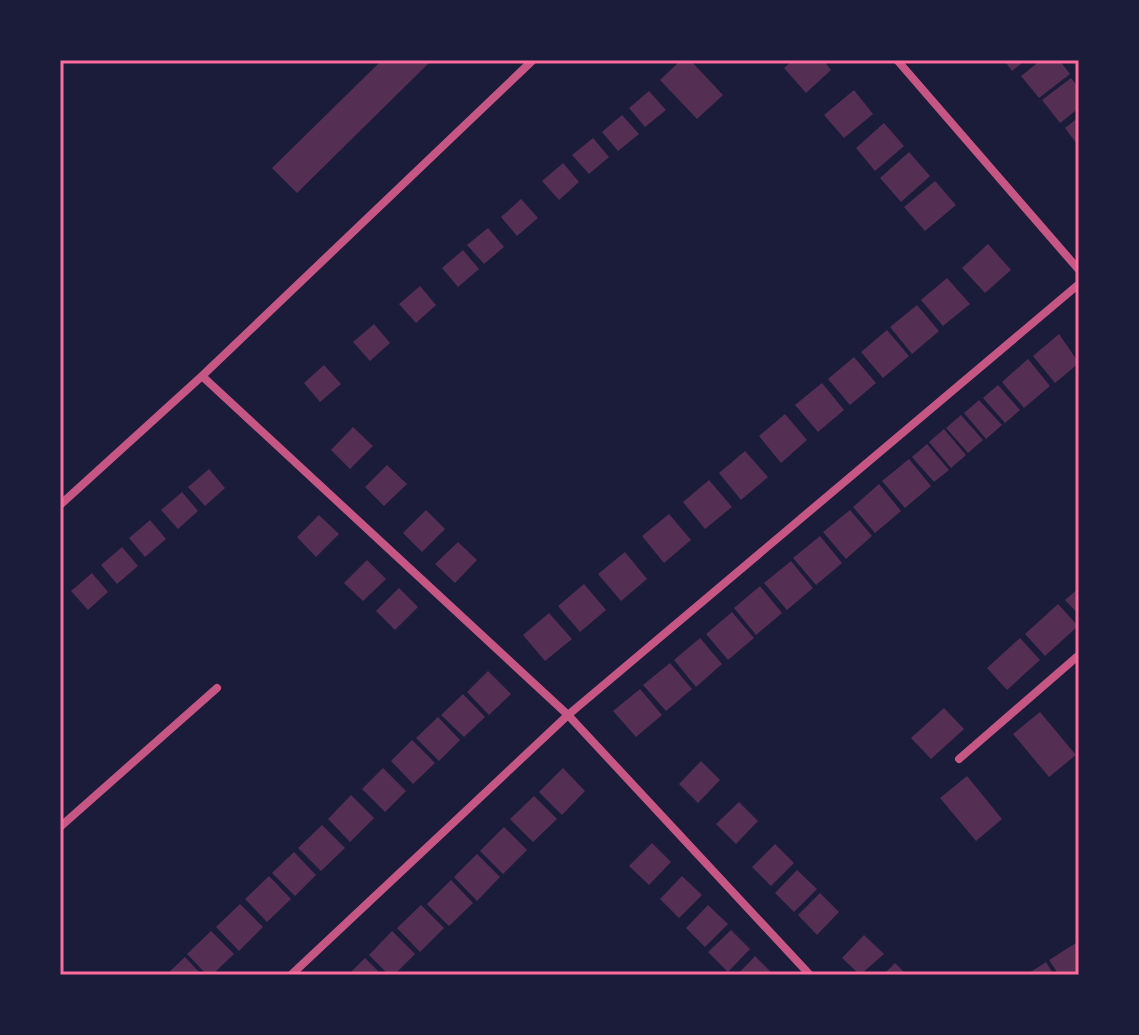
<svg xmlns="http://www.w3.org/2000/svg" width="1139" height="1035" viewBox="0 0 1139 1035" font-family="'Fira Sans Condensed',sans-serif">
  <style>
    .building { fill: #542f53 }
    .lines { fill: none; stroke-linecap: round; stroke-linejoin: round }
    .minor { stroke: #c65784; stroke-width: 8 }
    .neatline { fill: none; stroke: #ff6b9d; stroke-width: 3 }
  </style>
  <rect width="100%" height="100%" fill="#1b1b3a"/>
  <path class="building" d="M382,60H432L297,193L272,168Z
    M681,60H690L723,95L697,119L660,80Z
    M793,60H823L831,70L806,93L784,68Z
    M1004,60H1026L1012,71Z
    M1041,60H1059L1070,74L1039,98L1021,76Z
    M1071,78L1079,88V108L1060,123L1042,100Z
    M854,90L873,114L844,138L824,115Z
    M649,91L666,110L645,127L629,108Z
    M622,115L639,134L618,151L602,132Z
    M1079,117V147L1065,128Z
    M884,123L904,146L875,171L856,148Z
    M593,138L609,157L589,174L572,155Z
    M909,152L930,176L901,202L880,178Z
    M563,163L579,182L559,200L542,181Z
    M935,181L956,205L925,231L904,207Z
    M521,199L538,218L517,236L501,217Z
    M488,228L504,247L484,264L467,245Z
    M988,244L1011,270L985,293L962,268Z
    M463,250L479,269L458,287L442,268Z
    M947,278L970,304L943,326L921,300Z
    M420,286L436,305L416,323L399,304Z
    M917,305L939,331L912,354L890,327Z
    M374,324L390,343L370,361L353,342Z
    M887,330L909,356L883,378L861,352Z
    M1059,334L1079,363L1055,383L1033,356Z
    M854,357L876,383L850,405L828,379Z
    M1028,359L1050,386L1024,408L1002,382Z
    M324,365L341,384L320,402L304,383Z
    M822,383L844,410L818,432L795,405Z
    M998,385L1020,410L1005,423L983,398Z
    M979,400L1002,425L986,439L964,413Z
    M785,414L807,440L781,463L759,436Z
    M961,415L983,440L968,453L946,428Z
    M353,427L373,446L350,469L331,450Z
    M944,429L966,455L951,468L929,442Z
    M927,444L949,470L934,482L912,457Z
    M745,451L768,477L741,500L719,473Z
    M909,459L931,486L905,508L882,481Z
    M387,465L407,484L384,506L365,487Z
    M209,469L225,488L205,506L188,487Z
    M709,480L732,507L705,529L683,502Z
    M879,484L901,511L875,533L853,507Z
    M182,492L198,511L178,529L161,510Z
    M426,510L445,529L422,552L403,533Z
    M850,510L872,536L846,559L823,532Z
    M669,514L691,540L664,563L642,536Z
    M319,515L339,534L316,557L297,537Z
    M150,520L166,539L145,557L129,538Z
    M820,536L842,563L816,585L793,558Z
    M458,542L477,560L455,583L435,564Z
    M122,547L138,566L117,584L101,565Z
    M625,552L647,579L621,601L598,574Z
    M367,560L386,579L363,601L344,583Z
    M791,561L813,588L787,610L764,583Z
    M92,573L108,592L88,610L71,591Z
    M584,584L606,610L580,632L558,606Z
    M760,586L782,613L756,635L734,608Z
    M399,588L418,607L395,630L376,611Z
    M1079,588V615L1065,600Z
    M1058,604L1078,626L1045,656L1025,634Z
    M732,612L754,638L728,660L706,634Z
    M549,613L572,639L545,661L523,635Z
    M700,638L722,664L696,687L674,660Z
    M1020,638L1040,660L1007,690L987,668Z
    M670,663L692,689L666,711L643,685Z
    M488,671L511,694L489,715L467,692Z
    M640,689L662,715L636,737L613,711Z
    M463,694L485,717L464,737L441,715Z
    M944,708L964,729L931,759L911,738Z
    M1040,712L1076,755L1049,777L1013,734Z
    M438,717L460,740L439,761L416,738Z
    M412,740L435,763L413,784L391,761Z
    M701,761L720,780L698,803L679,784Z
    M383,768L406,791L385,812L362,789Z
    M563,768L585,791L562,815L539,792Z
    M967,776L1002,819L976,841L940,798Z
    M351,795L374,818L350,842L328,819Z
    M534,796L557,819L533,842L510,819Z
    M739,802L758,821L736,844L716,824Z
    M322,825L345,848L321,871L298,848Z
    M504,827L527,850L503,874L480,851Z
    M652,843L671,862L649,885L629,866Z
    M775,844L794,863L771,886L752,867Z
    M294,852L316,875L295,896L272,873Z
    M477,854L500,877L477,901L454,877Z
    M797,870L817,889L794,912L775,893Z
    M269,876L291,899L267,922L245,899Z
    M682,876L702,895L679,918L660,899Z
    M451,880L473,903L449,926L427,904Z
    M820,893L839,912L817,935L798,915Z
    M240,904L263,927L239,951L216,927Z
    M421,905L444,928L420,952L397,928Z
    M708,905L728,924L705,947L686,928Z
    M731,930L750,949L728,972L708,952Z
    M211,931L234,954L212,975H207L187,954Z
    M392,931L415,954L394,975H389L369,955Z
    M864,935L884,954L860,975L842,958Z
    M1076,943L1079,972L1059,975L1049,960Z
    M755,956L774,975H737Z
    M185,957L202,975H166Z
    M365,958L382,975H348Z
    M1046,962L1054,975H1026Z
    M895,963L907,975H883Z"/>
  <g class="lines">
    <path class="minor" d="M897,60L1079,270
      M202,376L568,715L810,975
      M60,505L202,376L533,60
      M959,759L1079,655
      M60,827L217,688
      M291,975L568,715L1079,284"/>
  </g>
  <rect width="1139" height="1035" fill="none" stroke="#1b1b3a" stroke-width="124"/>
  <rect x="62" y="62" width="1015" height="911" class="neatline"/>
</svg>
